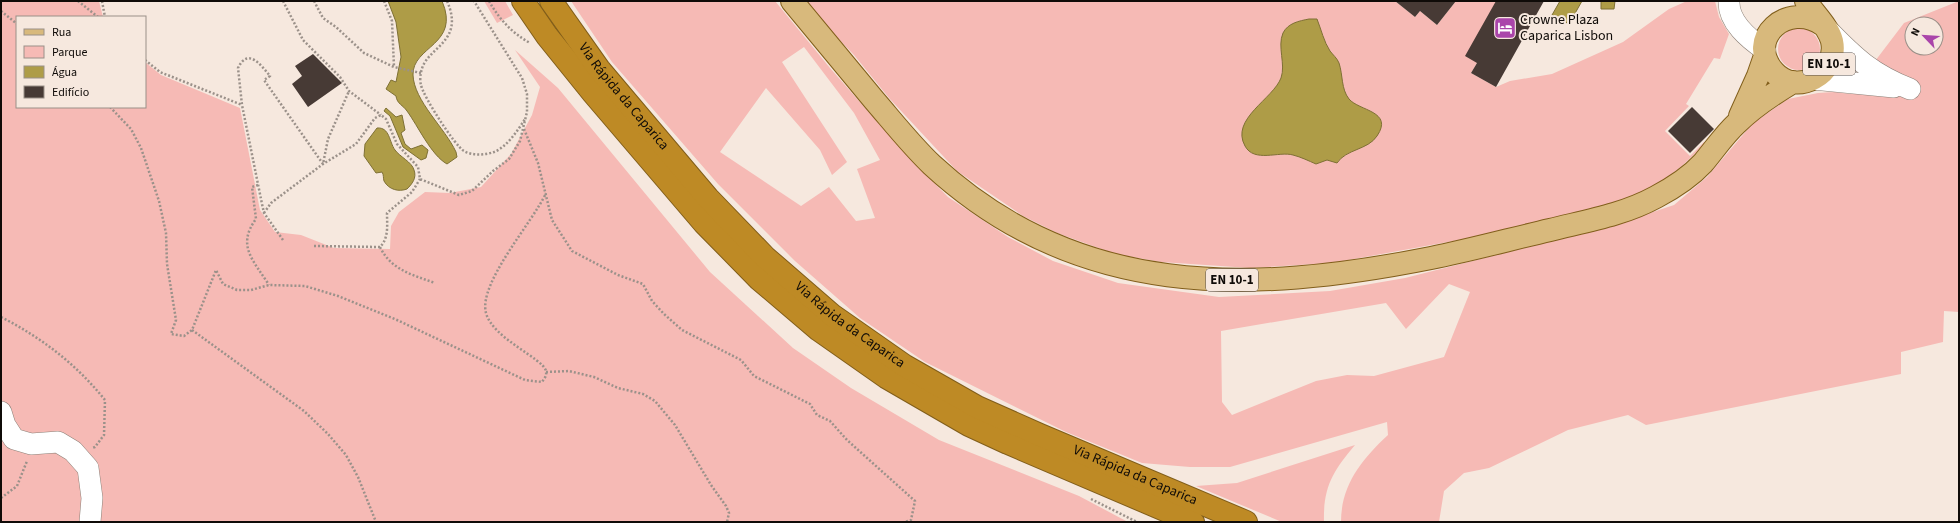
<svg xmlns="http://www.w3.org/2000/svg" width="1960" height="523" viewBox="0 0 1960 523" font-family="'Source Sans 3',sans-serif">
  <style>
    .green { fill: #f6bab5; fill-rule: evenodd }
    .water { fill: #ae9c47; stroke: #7e7034 }
    .building { fill: #473a35 }
    .lines { fill: none; stroke-linecap: round; stroke-linejoin: round }
    .minor-casing { stroke: #8d8178; stroke-width: 22 }
    .major-casing { stroke: #815e1b; stroke-width: 24 }
    .highway-casing { stroke: #815e1b; stroke-width: 24 }
    .path { stroke: #9b918a; stroke-width: 2.5; stroke-dasharray: 2 2; stroke-linecap: butt }
    .minor { stroke: #fff; stroke-width: 21 }
    .major { stroke: #d8b97c; stroke-width: 22 }
    .highway { stroke: #be8a25; stroke-width: 22 }
    .labels { text-anchor: middle; dominant-baseline: central; stroke-width: 4; stroke-linejoin: round; paint-order: stroke }
    .shield { fill: #f6e8de; stroke: #544d48; stroke-width: 1 }
    .shield-label { font-size: 13px; font-weight: bold; fill: #0f0b08 }
    .poi-label { font-size: 14px; fill: #0f0b08; stroke: #f6e8de; text-anchor: start }
    .street-label { font-size: 14px; fill: #0f0b08; stroke: #f6e8de }
  </style>
  <rect width="100%" height="100%" fill="#f6e8de"/>
  <path class="green" d="M1,1H99L103,17H17V107H145V62L161,75L240,108L260,210L275,232L301,235L334,248L390,249L391,226L399,212L425,192L450,193L481,187L511,154L532,115L540,87L515,50L558,88L710,272L793,348L851,388L939,440L1079,496L1128,522H1Z
    M484,1H505L513,15L497,23Z
    M571,1H775L830,68L902,150L948,197L1008,237L1053,261L1118,283L1219,297L1330,291L1405,278L1611,226L1674,205L1707,177L1753,123L1788,99L1818,93L1834,92L1850,94L1904,23L1959,1V312L1944,311L1943,342L1901,352V374L1646,425L1628,415L1568,430L1489,468L1464,473L1444,491L1439,522H1341C1341,485 1362,459 1388,435L1387,422L1230,467H1190L1142,463L1066,432L925,362L860,318L795,261L718,184L612,62ZM1912,24H1936V48H1912ZM804,47L854,113L880,160L857,169L875,218L856,221L829,187L801,206L720,152L766,88L820,150L832,175L847,162L782,62ZM1449,284L1470,292L1444,357L1374,376L1347,375L1316,381L1232,415L1222,402L1221,331L1386,303L1406,329Z
    M802,1H1395L1415,17L1420,11L1437,25L1456,1H1496L1477,63L1471,73L1496,87L1510,81L1552,74L1623,42L1669,9L1687,1H1715L1719,17L1729,34L1720,59L1714,58L1686,104L1689,106L1665,131L1690,156L1704,142L1705,144L1682,166L1664,180L1638,194L1612,204L1481,236L1332,263L1250,268L1161,262L1115,254L1057,233L1023,216L957,171L889,98L854,55Z
    M1778 49a21 21 0 1 1 42 0a21 21 0 1 1-42 0Z
    M1355,445C1333,471 1323,487 1324,522H1282L1196,486L1237,483Z"/>
  <path class="water" d="M388,1H442C461,45 412,46 413,75C414,101 445,128 456,152L457,157L447,164C431,155 418,126 407,111C403,105 397,104 396,96L386,89L391,80L396,82L401,57L396,22Z
    M1560,1H1582L1569,24L1552,15Z
    M1601,1H1615L1614,9H1601Z
    M1309,19H1317C1321,29 1324,42 1330,51C1333,55 1337,58 1339,63C1343,75 1341,89 1349,99C1359,111 1394,111 1377,136C1368,150 1346,149 1337,163L1327,160L1316,164C1309,161 1301,157 1293,155C1279,151 1254,163 1245,146C1230,119 1273,99 1281,78C1286,64 1277,47 1283,33C1288,23 1299,21 1309,19Z
    M386,108L396,117L402,115L405,130L401,133L405,144L411,149L422,145L428,150L426,158L421,160L403,147L390,116L384,111Z
    M377,128C390,127 389,142 395,150C400,157 412,162 414,170C417,178 412,184 407,189C399,192 389,190 384,181C383,178 384,175 382,172L376,173L364,156L365,144Z"/>
  <path class="building" d="M1395,1H1456L1437,25L1420,11L1415,17Z
    M1496,1H1544L1496,87L1471,73L1477,63L1465,56Z
    M313,54L342,83L308,107L292,84L302,76L295,66Z
    M1692,107L1714,129L1690,153L1668,131Z"/>
  <g class="lines">
    <g class="minor-casing">
      <path id="minor" d="M1729,1C1728,22 1749,39 1765,50
        M1827,29C1855,58 1872,74 1910,89
        M1813,79L1894,87
        M1,412L5,425L14,439L31,444L58,442L73,451L88,468L92,498L90,522"/>
    </g>
    <g class="major-casing">
      <path id="major" d="M792,1C819,34 847,67 874,100C893,122 911,145 932,165C1077,299 1250,294 1431,258C1471,250 1511,239 1550,230C1586,221 1623,215 1656,197C1673,188 1690,177 1703,163C1714,150 1724,135 1737,123C1754,106 1773,94 1793,82
        M1806,1C1814,14 1828,26 1832,41C1839,74 1796,97 1774,72C1744,39 1788,0 1823,25
        M1740,116L1758,76L1765,56"/>
    </g>
    <g class="highway-casing">
      <g id="highway">
        <path d="M523,1L547,36L593,93L704,223L759,279L819,330L886,377L969,425L1008,443L1193,522"/>
        <path id="s1" d="M551,1L599,69L708,198L765,257L832,315L905,366L977,407L1040,435L1246,522"/>
      </g>
    </g>
    <path class="path" d="M78,1L98,17
      M102,1L105,17
      M283,1L303,40L340,77L349,91L381,115
      M314,1L323,18L336,27L364,53L394,67L421,73
      M384,1L392,21L394,67
      M447,1C466,44 424,47 421,73C420,76 420,82 421,85C423,96 455,146 464,151C473,156 485,155 494,152C507,147 518,130 525,119
      M489,1C499,19 512,33 530,43
      M1,11L17,24
      M145,60L160,72L242,105
      M110,107L131,129L141,148L159,201L166,233L167,264L176,320L171,334L184,336L192,330L216,270L223,284L237,290H251L269,285L305,286L338,296L397,320L525,380L542,382C544,379 547,376 546,371C543,358 493,339 486,313C478,283 533,222 546,193
      M524,129L538,163L552,220L572,251L618,275L643,284L652,301L664,314L682,330L741,360L754,376L810,404L817,415L830,421L847,440L915,501L911,520L904,522
      M258,185L252,187L256,219C236,246 254,261 269,285
      M264,213L271,203L323,164L356,144L375,118L381,115L386,119L397,144L418,167L420,179L459,195L472,191L493,171L509,159L520,141L527,112V94L522,78L474,1
      M283,240L264,213L262,204L242,105L238,68C248,47 261,65 270,76L264,80L323,164L328,139L349,91
      M314,246L380,247C389,238 387,225 387,213L412,192L420,179
      M380,247C391,270 413,275 435,283
      M1,317C42,338 76,364 105,400L104,435L95,447L92,448
      M192,330L304,411L328,434L346,455L358,477L376,522
      M546,372L569,371L594,377L618,388L643,394L655,401L675,425L711,485L726,506L729,513L727,522
      M1,498L17,486L27,461
      M1091,499L1137,522"/>
    <use href="#minor" class="minor"/>
    <use href="#major" class="major"/>
    <use href="#highway" class="highway"/>
  </g>
  <defs>
    <g id="hotel-square" transform="scale(1.15)"><rect x="-9" y="-9" width="18" height="18" rx="4" fill="#aa45aa" stroke="#f6e8de"/><path d="M-6-4.5h1.5V1H6V5H4.5V3h-9V5H-6ZM-4 0a1.8 1.8 0 1 1 3.6 0ZM.5 0V-2.5h3Q6-2.5 6 0Z" fill="#fff"/></g>
  </defs>
  <g fill-rule="evenodd">
    <use href="#hotel-square" x="1505" y="28"/>
  </g>
  <g class="labels">
    <g class="shield">
      <rect x="1803" y="53" width="52" height="22" rx="3"/>
      <rect x="1206" y="269" width="52" height="22" rx="3"/>
    </g>
    <g class="shield-label">
      <text x="1829" y="64">EN 10-1</text>
      <text x="1232" y="280">EN 10-1</text>
    </g>
    <g class="poi-label">
      <text x="1520" y="20">Crowne Plaza<tspan x="1520" dy="16">Caparica Lisbon</tspan></text>
    </g>
    <g class="street-label">
      <text stroke="none"><textPath href="#s1" startOffset="120">Via Rápida da Caparica</textPath></text>
      <text stroke="none"><textPath href="#s1" startOffset="443">Via Rápida da Caparica</textPath></text>
      <text stroke="none"><textPath href="#s1" startOffset="767">Via Rápida da Caparica</textPath></text>
    </g>
  </g>
  <rect width="1960" height="523" fill="none" stroke="#0f0b08" stroke-width="4"/>
  <rect x="16" y="16" width="130" height="92" fill="#f6e8de" stroke="#9a9088"/>
  <rect x="24" y="29" width="20" height="6" fill="#d8b97c" stroke="#9a9088"/>
  <text x="52" y="36" font-size="12" fill="#0f0b08">Rua</text>
  <rect x="24" y="46" width="20" height="12" fill="#f6bab5" stroke="#9a9088"/>
  <text x="52" y="56" font-size="12" fill="#0f0b08">Parque</text>
  <rect x="24" y="66" width="20" height="12" fill="#ae9c47" stroke="#9a9088"/>
  <text x="52" y="76" font-size="12" fill="#0f0b08">Água</text>
  <rect x="24" y="86" width="20" height="12" fill="#473a35" stroke="#9a9088"/>
  <text x="52" y="96" font-size="12" fill="#0f0b08">Edifício</text>
  <g transform="translate(1924 36) rotate(295)"><circle r="19" fill="#f6e8de" stroke="#9a9088"/>
  <path d="M0-3L7 15L0 10L-7 15Z" fill="#aa45aa"/>
  <text y="-6" font-size="11" font-weight="bold" text-anchor="middle" fill="#0f0b08">N</text>
  </g>
</svg>
